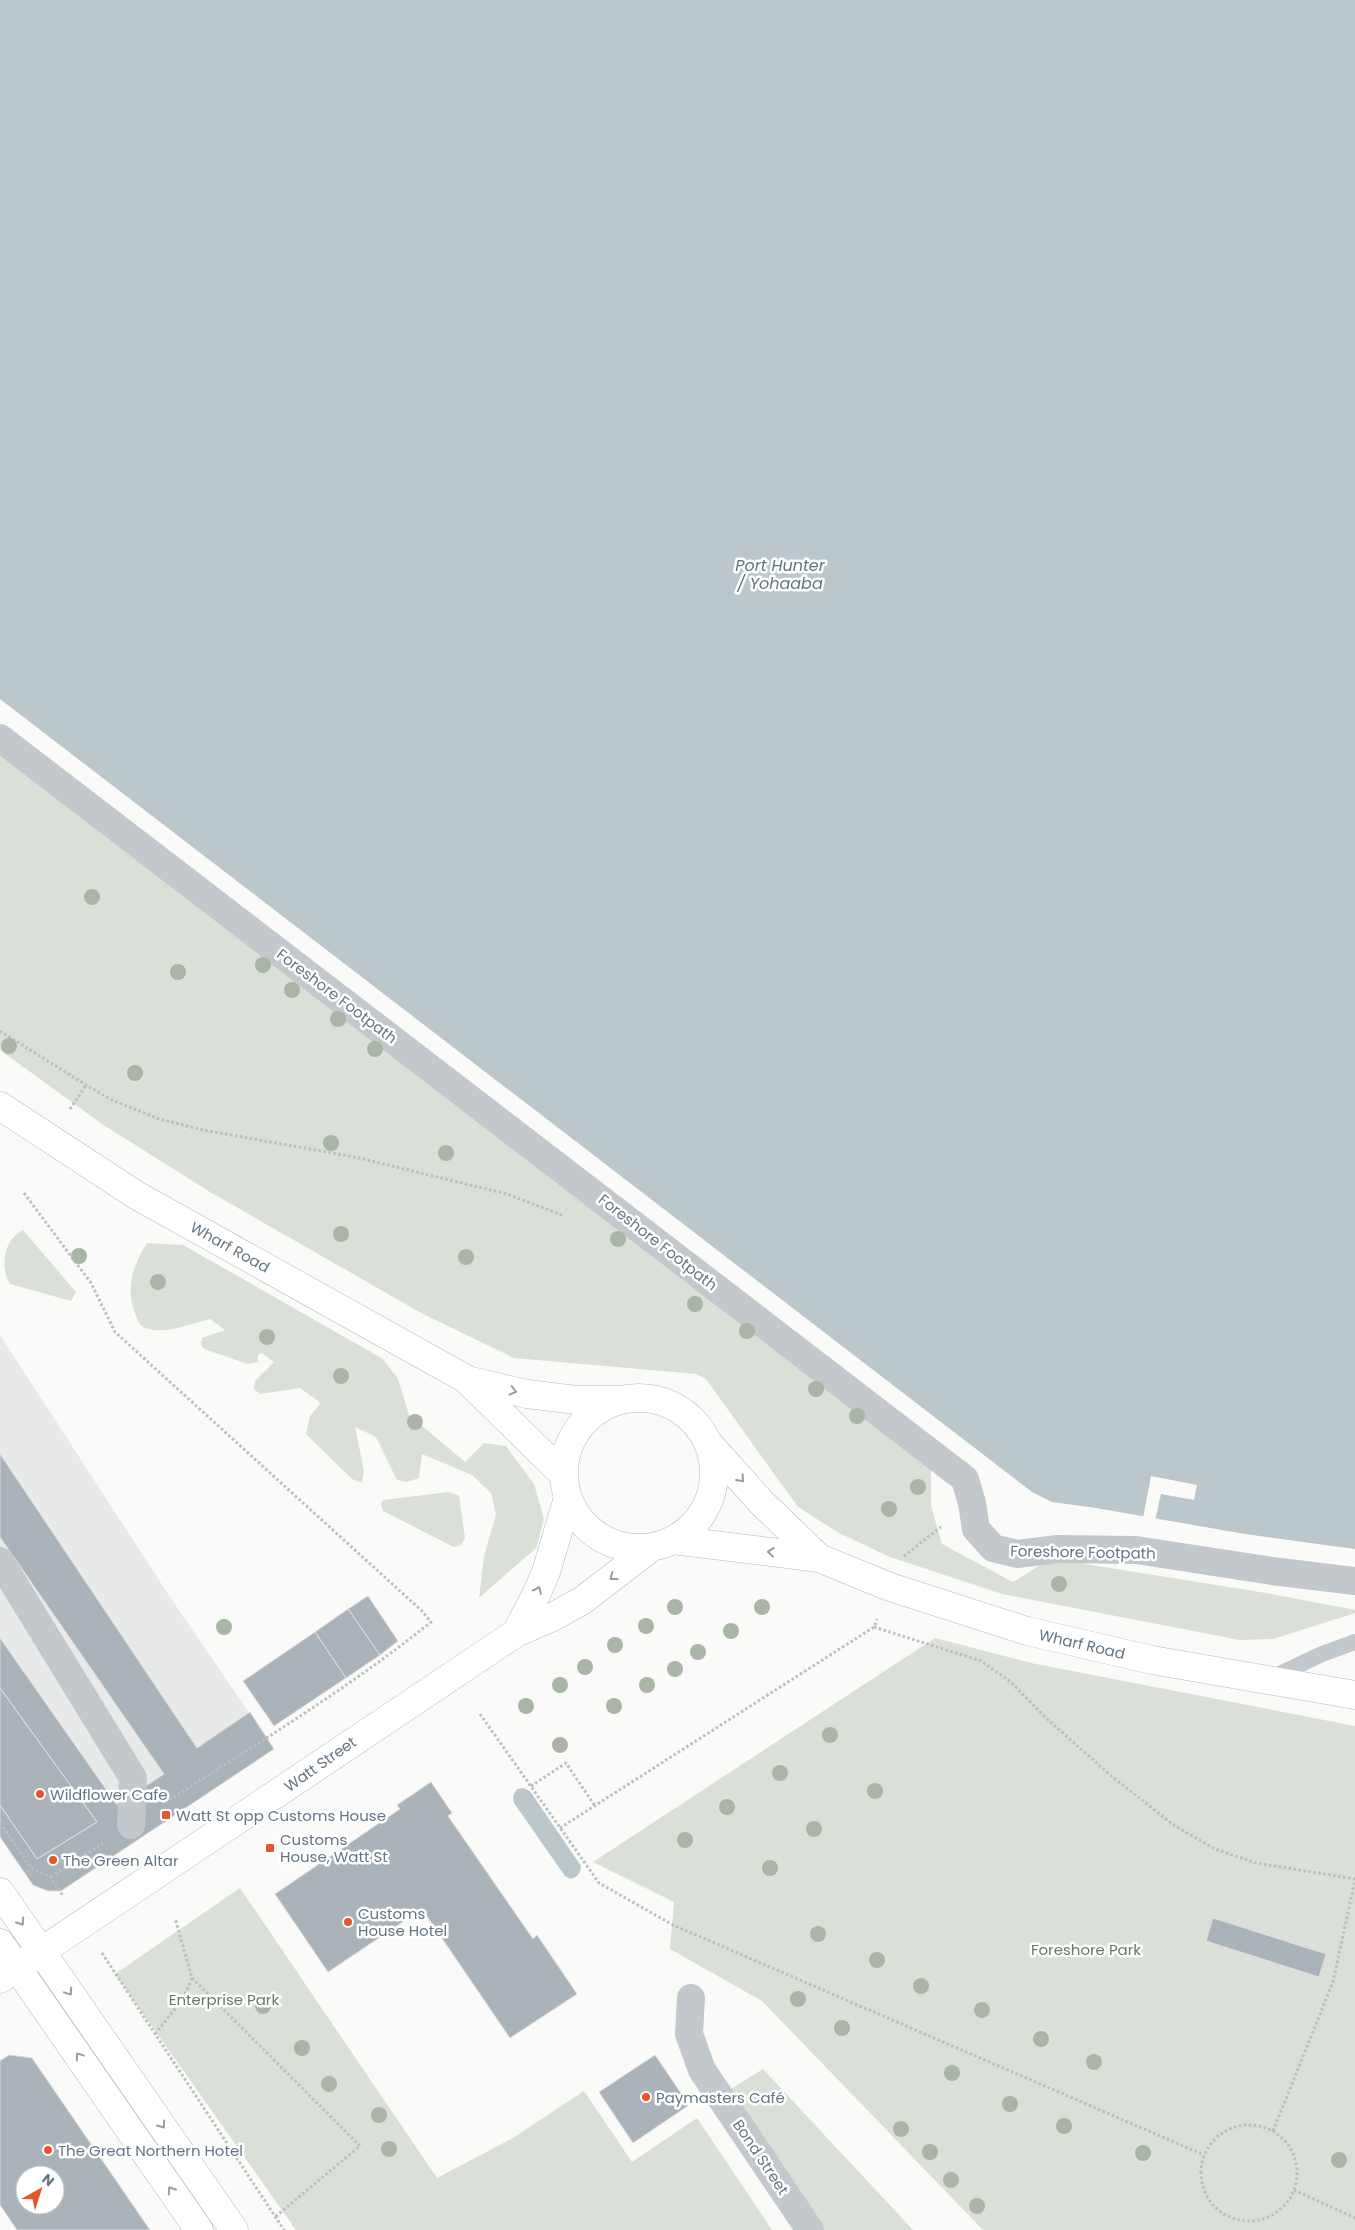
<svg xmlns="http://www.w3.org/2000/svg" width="1355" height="2230" viewBox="0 0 1355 2230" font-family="Poppins,sans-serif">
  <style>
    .built { fill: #e8e9e9 }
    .green { fill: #dadfd7 }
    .water { fill: #bbc7cb }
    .pier { fill: #fafaf8 }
    .building { fill: #aab3b9; stroke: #dcdcda; fill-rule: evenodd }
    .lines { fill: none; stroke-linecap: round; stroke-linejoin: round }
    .secondary-casing { stroke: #b3babf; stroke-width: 29 }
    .path { stroke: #bbbfc2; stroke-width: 3; stroke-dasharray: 2.5 2.5; stroke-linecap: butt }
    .lane { stroke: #c3c8cc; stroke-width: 16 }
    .street { stroke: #c3c8cc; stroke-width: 28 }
    .secondary { stroke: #fff; stroke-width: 28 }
    .tree { fill: #aab4a7 }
    .oneway { stroke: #939fa8 }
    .poi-dot { fill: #e4572e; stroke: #fff; stroke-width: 2 }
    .labels { text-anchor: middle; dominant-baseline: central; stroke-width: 5; stroke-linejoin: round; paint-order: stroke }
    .street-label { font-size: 15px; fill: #657683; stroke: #fff }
    .poi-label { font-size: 15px; fill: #657683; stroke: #fff; text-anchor: start }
    .park-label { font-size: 15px; fill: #687a64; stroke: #fff }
    .water-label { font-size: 16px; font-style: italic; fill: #60757c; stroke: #fff }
  </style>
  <rect width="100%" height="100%" fill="#fafaf8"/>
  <path class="built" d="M0,1335L170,1597L274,1749L61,1891H48L33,1885L0,1837Z"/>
  <path class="green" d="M0,750L931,1467V1506L942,1544L1013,1582L1042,1564L1079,1563L1266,1593L1355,1610V1613L1273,1639L1240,1640L1002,1594L890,1557L839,1533L798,1507L706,1379L696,1374L514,1358L423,1314L210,1192L102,1124L0,1050Z
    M23,1230L76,1292L71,1301L10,1284C0,1267 3,1240 23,1230Z
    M147,1243L183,1245L383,1359L398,1379L409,1415L465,1462L484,1443L506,1446L534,1484L544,1519L536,1548L479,1598L484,1557L496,1514L491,1493L472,1475L422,1454L419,1478L407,1482L397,1480L376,1437L355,1427L364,1471L362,1483L352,1479L306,1434L310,1416L321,1403L300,1388L260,1394L254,1389L255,1381L274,1362L262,1353L258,1355V1362L248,1364L204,1349L201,1345L202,1338L225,1330L210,1319C192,1323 168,1334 149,1329C141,1328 139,1323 136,1316C125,1289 132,1267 147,1243Z
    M449,1492L459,1496L465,1538L461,1545L454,1547L383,1511L381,1504L383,1500Z
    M935,1638L1031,1663L1355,1726V2230H983L762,2001L670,1949L674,1902L593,1862Z
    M240,1888L437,2178L513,2138L584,2091L632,2162L697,2118L772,2230H296L115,1974Z
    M763,2069L913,2230H824L726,2092Z"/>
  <path class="water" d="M0,0H1355V1549L1245,1534L1096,1508L1052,1502L1032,1492L0,699Z
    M523,1788L530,1791L581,1866C580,1874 578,1877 570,1879L565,1876L514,1803L513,1796L517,1789Z"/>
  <path class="pier" d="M1151,1476L1197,1485L1194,1500L1161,1494L1155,1521L1143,1518Z"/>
  <path class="building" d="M0,1454L197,1748L250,1712L274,1749L61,1891H48L33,1885L0,1837V1805L37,1859L97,1822L0,1688V1638L117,1805L164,1774L0,1537Z
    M368,1596L398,1641L380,1655L348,1609Z
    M348,1609L380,1655L346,1678L315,1632Z
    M315,1632L346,1678L274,1726L243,1681Z
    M0,1688L97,1822L37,1859L0,1805Z
    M431,1782L452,1813L448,1816L533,1939L537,1935L577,1994L510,2038L422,1909L328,1972L275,1894L400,1809L397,1805Z
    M1213,1918L1326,1954L1319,1977L1206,1941Z
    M9,2055L32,2058L150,2230H17L0,2205V2061ZM25,2175H55V2205H25Z
    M655,2055L689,2105L633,2143L599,2092Z"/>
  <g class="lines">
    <g class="secondary-casing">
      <path id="secondary" d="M0,1106L136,1195L466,1379L564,1475
        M467,1380L527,1394L576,1400H617
        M564 1473a75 75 0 1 1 150 0a75 75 0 1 1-150 0Z
        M709,1444L761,1502L819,1558
        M673,1540L819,1558L890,1587L1027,1631L1152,1660L1355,1695
        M516,1633L537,1593L546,1572L568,1498
        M0,1892L234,2230
        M0,1943L199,2230
        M0,1979L516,1633L551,1618L583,1600L652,1547"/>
    </g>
    <path class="path" d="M0,1031L86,1085L112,1100L159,1119L203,1130L355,1157L507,1194L562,1215
      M70,1109L86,1085
      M24,1193L91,1283L115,1332L422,1611L431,1622C348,1689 256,1744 167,1802
      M904,1556L941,1527
      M874,1627L981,1661L1011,1682L1045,1717L1110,1775L1175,1826L1215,1849L1256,1863L1355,1879
      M480,1714L599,1883L673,1925L1204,2155
      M531,1786L566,1763L595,1806
      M0,1823L32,1869
      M560,1828L874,1627L877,1619
      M27,1872L32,1869L51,1877L63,1896
      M51,1877L103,1843
      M102,1953L284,2230
      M192,1978L360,2146L275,2217
      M155,2034L183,1999L192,1978L175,1918
      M1201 2173a48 48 0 1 1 96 0a48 48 0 1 1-96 0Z
      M1273,2131L1333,1982L1355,1880
      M1294,2190L1355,2218"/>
    <path class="lane" d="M1271,1678L1322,1654L1355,1642"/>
    <path class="street" d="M0,738L965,1479L972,1503L976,1529L993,1548L1017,1554L1058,1549L1136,1550L1272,1571L1355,1581
      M0,1561L133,1778L131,1825
      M691,1998L689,2034L702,2070L810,2230"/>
    <use href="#secondary" class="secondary"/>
  </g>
  <g class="tree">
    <circle cx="92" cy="897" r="8"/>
    <circle cx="263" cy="965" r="8"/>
    <circle cx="178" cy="972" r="8"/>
    <circle cx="292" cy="990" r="8"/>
    <circle cx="338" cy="1019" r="8"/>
    <circle cx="9" cy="1046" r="8"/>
    <circle cx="375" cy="1049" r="8"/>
    <circle cx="135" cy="1073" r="8"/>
    <circle cx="331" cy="1143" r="8"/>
    <circle cx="446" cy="1153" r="8"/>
    <circle cx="341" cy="1234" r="8"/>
    <circle cx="618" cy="1239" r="8"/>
    <circle cx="79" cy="1256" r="8"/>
    <circle cx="466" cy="1257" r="8"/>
    <circle cx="158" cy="1282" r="8"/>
    <circle cx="695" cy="1304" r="8"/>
    <circle cx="747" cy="1331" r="8"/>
    <circle cx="267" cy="1337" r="8"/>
    <circle cx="341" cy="1376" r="8"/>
    <circle cx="816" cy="1389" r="8"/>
    <circle cx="857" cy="1416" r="8"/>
    <circle cx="415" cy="1422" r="8"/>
    <circle cx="918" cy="1487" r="8"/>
    <circle cx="889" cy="1509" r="8"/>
    <circle cx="1059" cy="1584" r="8"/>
    <circle cx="675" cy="1607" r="8"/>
    <circle cx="762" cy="1607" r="8"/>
    <circle cx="646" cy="1626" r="8"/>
    <circle cx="224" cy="1627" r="8"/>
    <circle cx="731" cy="1631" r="8"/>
    <circle cx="615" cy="1645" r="8"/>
    <circle cx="698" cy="1652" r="8"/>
    <circle cx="585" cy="1667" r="8"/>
    <circle cx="675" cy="1669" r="8"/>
    <circle cx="560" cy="1685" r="8"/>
    <circle cx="647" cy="1685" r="8"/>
    <circle cx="526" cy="1706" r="8"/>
    <circle cx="614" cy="1706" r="8"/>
    <circle cx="830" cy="1735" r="8"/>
    <circle cx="560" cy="1745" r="8"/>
    <circle cx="780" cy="1773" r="8"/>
    <circle cx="875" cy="1791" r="8"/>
    <circle cx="727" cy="1807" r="8"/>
    <circle cx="814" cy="1829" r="8"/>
    <circle cx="685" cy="1840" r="8"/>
    <circle cx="770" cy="1868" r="8"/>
    <circle cx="818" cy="1934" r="8"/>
    <circle cx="877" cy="1960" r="8"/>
    <circle cx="921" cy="1986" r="8"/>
    <circle cx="798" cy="1999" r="8"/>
    <circle cx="263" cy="2006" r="8"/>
    <circle cx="982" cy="2010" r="8"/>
    <circle cx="842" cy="2028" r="8"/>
    <circle cx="1041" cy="2039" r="8"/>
    <circle cx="302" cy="2048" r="8"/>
    <circle cx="1094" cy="2062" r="8"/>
    <circle cx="952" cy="2073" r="8"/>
    <circle cx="329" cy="2084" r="8"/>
    <circle cx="1010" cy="2104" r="8"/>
    <circle cx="379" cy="2115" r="8"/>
    <circle cx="1064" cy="2126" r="8"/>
    <circle cx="901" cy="2129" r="8"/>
    <circle cx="389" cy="2149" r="8"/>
    <circle cx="930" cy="2152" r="8"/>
    <circle cx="1143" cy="2153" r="8"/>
    <circle cx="1339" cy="2160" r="8"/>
    <circle cx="951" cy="2180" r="8"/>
    <circle cx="977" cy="2206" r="8"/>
  </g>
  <defs><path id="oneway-chevron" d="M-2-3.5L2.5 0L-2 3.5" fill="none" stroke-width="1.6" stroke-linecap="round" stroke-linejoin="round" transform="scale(1.25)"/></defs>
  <g class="oneway">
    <use href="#oneway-chevron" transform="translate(513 1391) rotate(14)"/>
    <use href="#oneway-chevron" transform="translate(741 1479) rotate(48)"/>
    <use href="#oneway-chevron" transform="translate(771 1552) rotate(-174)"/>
    <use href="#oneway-chevron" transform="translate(613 1577) rotate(143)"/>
    <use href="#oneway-chevron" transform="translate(538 1590) rotate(-66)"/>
    <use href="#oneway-chevron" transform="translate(21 1922) rotate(55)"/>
    <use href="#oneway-chevron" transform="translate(69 1992) rotate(56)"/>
    <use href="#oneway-chevron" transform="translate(79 2056) rotate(-124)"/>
    <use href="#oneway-chevron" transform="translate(162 2125) rotate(55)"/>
    <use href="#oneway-chevron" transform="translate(171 2190) rotate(-125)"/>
  </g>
  <g class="poi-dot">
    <circle cx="40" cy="1794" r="5"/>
    <rect x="161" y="1810" width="10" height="10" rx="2.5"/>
    <rect x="265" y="1843" width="10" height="10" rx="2.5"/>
    <circle cx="53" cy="1860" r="5"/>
    <circle cx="348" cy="1922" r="5"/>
    <circle cx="646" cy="2097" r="5"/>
    <circle cx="48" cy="2150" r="5"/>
  </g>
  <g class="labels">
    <g class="street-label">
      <text transform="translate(337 996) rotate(37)">Foreshore Footpath</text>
      <text transform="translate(658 1242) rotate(38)">Foreshore Footpath</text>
      <text transform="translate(230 1247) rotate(29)">Wharf Road</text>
      <text transform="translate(1083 1552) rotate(1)">Foreshore Footpath</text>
      <text transform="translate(1082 1644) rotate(13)">Wharf Road</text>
      <text transform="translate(320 1764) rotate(-35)">Watt Street</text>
      <text transform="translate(761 2157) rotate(56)">Bond Street</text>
    </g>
    <g class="poi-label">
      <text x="50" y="1794">Wildflower Cafe</text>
      <text x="176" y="1815">Watt St opp Customs House</text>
      <text x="280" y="1839">Customs<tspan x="280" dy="17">House, Watt St</tspan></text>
      <text x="63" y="1860">The Green Altar</text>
      <text x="358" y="1913">Customs<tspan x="358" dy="17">House Hotel</tspan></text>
      <text x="656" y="2097">Paymasters Café</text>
      <text x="58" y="2150">The Great Northern Hotel</text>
    </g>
    <g class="park-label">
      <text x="1086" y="1949">Foreshore Park</text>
      <text x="224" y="1999">Enterprise Park</text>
    </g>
    <g class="water-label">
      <text x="780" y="565">Port Hunter<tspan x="780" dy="18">/ Yohaaba</tspan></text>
    </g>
  </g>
  <g transform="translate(40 2190) rotate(39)"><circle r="24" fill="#ffffff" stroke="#c1c8cd"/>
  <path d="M0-4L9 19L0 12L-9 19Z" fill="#e4572e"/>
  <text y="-8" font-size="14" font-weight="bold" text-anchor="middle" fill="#657683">N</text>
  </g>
</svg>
